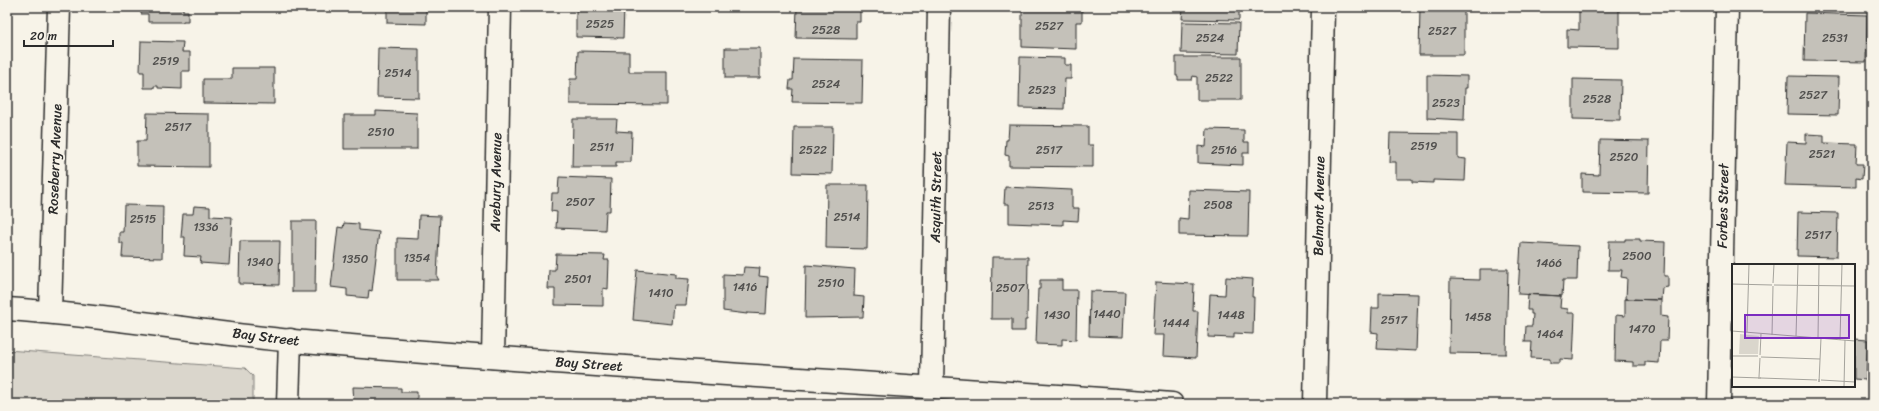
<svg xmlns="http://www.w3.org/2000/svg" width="1879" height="411" viewBox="0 0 1879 411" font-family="Sriracha,sans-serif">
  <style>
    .green { fill: #dad6cc; stroke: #82807c }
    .building { fill: #c4c1b9; stroke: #2b2b2b }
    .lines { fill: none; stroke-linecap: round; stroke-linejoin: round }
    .minor-casing { stroke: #2b2b2b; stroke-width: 25 }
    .secondary-casing { stroke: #2b2b2b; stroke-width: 25 }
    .minor { stroke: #f7f3e8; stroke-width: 22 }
    .secondary { stroke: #f7f3e8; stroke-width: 22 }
    .labels { text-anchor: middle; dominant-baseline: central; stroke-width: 3.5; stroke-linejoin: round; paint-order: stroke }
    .number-label { font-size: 12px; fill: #51504e }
    .street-label { font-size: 14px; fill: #2b2b2b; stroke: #f7f3e8 }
    .inset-road { fill: none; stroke: #a5a39c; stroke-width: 1 }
    .view { fill: #7b2cbf; fill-opacity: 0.15; stroke: #7b2cbf; stroke-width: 2 }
    .inset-edge { fill: none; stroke: #2b2b2b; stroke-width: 2 }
  </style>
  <rect width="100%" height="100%" fill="#f7f3e8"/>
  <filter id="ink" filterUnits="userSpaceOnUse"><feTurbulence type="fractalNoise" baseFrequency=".025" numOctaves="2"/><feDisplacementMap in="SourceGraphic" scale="8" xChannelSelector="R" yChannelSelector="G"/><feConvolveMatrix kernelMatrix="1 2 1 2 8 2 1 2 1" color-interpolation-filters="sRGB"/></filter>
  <g filter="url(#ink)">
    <path class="green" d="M7,350L245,368L253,376V404H7Z"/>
    <path class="building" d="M141,7H183V11H188V21H183V22H148V14H141Z
      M387,7H426V24L387,23Z
      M580,7H624L623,38L576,37V11H580Z
      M797,7H860V22H856V39L796,38Z
      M1022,7L1077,8V10H1082V22H1076V49L1022,47Z
      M1183,7H1239V20L1182,19Z
      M1420,7H1464V55H1419Z
      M1579,7H1619V48L1567,47V29L1579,30Z
      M1805,13L1867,15L1866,62L1804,61Z
      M1182,22L1239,23L1238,54L1181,53Z
      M141,41L183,42L182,52H190V71H182V89L158,88V86H154V88H144V72H140Z
      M378,48L419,49V98L377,97Z
      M725,48H760V78H725Z
      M578,51L629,52V72H667V105L570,104V79H577Z
      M1020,57L1065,58V65H1071V79H1065L1064,109L1019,108Z
      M1176,57H1241V100H1197V77L1193,76L1192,80H1178V76H1176Z
      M794,59L863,60L862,103L792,102L793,89H789L790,80H793Z
      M232,68H274V104L203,103V79H232Z
      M1427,75L1467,76V88H1465L1464,120L1427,118Z
      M1788,76L1839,77L1838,115L1787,114Z
      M1573,79L1621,80L1620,120L1573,119Z
      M376,111L417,113V149H344V115H376Z
      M147,113L209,114V167L137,166V141H146Z
      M573,119H617L616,131L632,132L631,162H616V167H572Z
      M1009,125L1088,126V145H1093V167L1009,166V156L1005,155L1006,140H1008Z
      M794,127H833L832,174L793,173Z
      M1207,129L1244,130V142H1249V153H1243V165L1198,163V146L1206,147Z
      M1390,133L1458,134V158L1466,159L1465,181L1433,180V183L1412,182V179H1396V162H1389Z
      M1806,134L1824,135V143L1857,144L1856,164H1863L1862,179L1856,178V187L1785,185L1787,142L1806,143Z
      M1600,140L1649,141L1648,193L1582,192V174L1599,175Z
      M559,177L611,179L610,211H606L605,230L556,228L557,212L551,211L552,193H558Z
      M827,185H868L867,249L826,248Z
      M1005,187L1072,190V208H1079L1078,221L1063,220V225L1009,223V204H1004Z
      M1189,190L1249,192L1248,236L1179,235V218L1188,219Z
      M124,205L163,206L162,258L122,257L123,243H119V232H123Z
      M194,206L210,207V216L232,217L229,265L200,263L201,257L184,256L185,237H181L183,214H193Z
      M1798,212L1838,213L1837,257L1797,256Z
      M419,215L440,216L437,277L439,280H397V238L418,239Z
      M292,221H316L315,292H292Z
      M344,223L359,224V230L379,232L372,291L369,290L368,298L347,296V289L331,287L338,227L343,228Z
      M1625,239H1640V241L1665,242L1664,276H1668V287L1662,288L1661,300L1626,299L1627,278L1621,277L1622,270H1608L1609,241H1625Z
      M240,241H280L279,285L239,284Z
      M1521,243L1578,246L1577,280H1563L1562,296L1518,294Z
      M556,254L605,255L604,260H609L608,289L603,288V306L555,305V289H548L549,270H555Z
      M992,257H1028L1027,320H1025V331H1012V319H991Z
      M806,265L855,269L854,296L864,297L863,317L805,318Z
      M744,267L760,268L759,276L768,277L766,314L747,313V314L723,311V274L743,275Z
      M1480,269H1508L1506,354L1449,353L1450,279L1480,280Z
      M637,270L676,274V278L689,279L686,305H674L672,324L633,320Z
      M1226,277L1253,279L1252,297H1254L1253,334L1234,333V338L1208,337L1210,294L1225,295Z
      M1040,280H1062V290H1077L1076,340L1062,339V345L1036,344L1038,289H1040Z
      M1156,282L1194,284L1193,311H1198L1196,358L1163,356L1164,335H1153Z
      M1090,291L1125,292L1123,337L1089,336Z
      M1379,293L1418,294L1416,351L1377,349L1378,333L1371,332L1372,308H1379Z
      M1528,294L1561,296L1560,308L1568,309V313H1575L1573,360L1560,359V363H1550V359L1531,358L1532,342H1525L1526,326H1532L1533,314H1531V310H1527Z
      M1625,299L1661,300V316L1668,317L1667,341H1660L1659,363L1645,362V366H1633V362L1615,361L1616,315L1625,316Z
      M1854,339L1868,340L1866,380L1854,379Z
      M353,387L401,388V392H417V404H354Z"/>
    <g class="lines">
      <g class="minor-casing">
        <path id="minor" d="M50,312L59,7
          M493,357L500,7
          M932,387L939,7
          M288,404L290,340
          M1315,404L1323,7
          M1719,404L1727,7"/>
      </g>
      <g class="secondary-casing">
        <path id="secondary" d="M7,309C103,315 198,332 293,341C586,367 879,383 1172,404"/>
      </g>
      <use href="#minor" class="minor"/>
      <use href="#secondary" class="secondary"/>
    </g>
  </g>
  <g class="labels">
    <g class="number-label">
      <text x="600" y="24">2525</text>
      <text x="1049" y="26">2527</text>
      <text x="826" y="30">2528</text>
      <text x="1442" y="31">2527</text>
      <text x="1210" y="38">2524</text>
      <text x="1835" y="38">2531</text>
      <text x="166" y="61">2519</text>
      <text x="398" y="73">2514</text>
      <text x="1219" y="78">2522</text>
      <text x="826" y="84">2524</text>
      <text x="1042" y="90">2523</text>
      <text x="1813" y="95">2527</text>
      <text x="1597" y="99">2528</text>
      <text x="1446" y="103">2523</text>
      <text x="178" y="127">2517</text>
      <text x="381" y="132">2510</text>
      <text x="1424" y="146">2519</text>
      <text x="602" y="147">2511</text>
      <text x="813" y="150">2522</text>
      <text x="1049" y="150">2517</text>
      <text x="1224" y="150">2516</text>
      <text x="1822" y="154">2521</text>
      <text x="1624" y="157">2520</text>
      <text x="580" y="202">2507</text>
      <text x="1218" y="205">2508</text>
      <text x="1041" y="206">2513</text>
      <text x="847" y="217">2514</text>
      <text x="143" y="219">2515</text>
      <text x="206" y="227">1336</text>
      <text x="1818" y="235">2517</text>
      <text x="1637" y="256">2500</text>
      <text x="417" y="258">1354</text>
      <text x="355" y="259">1350</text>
      <text x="260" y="262">1340</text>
      <text x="1549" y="263">1466</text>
      <text x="578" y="279">2501</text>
      <text x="831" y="283">2510</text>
      <text x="745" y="287">1416</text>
      <text x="1010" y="288">2507</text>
      <text x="661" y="293">1410</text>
      <text x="1107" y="314">1440</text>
      <text x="1057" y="315">1430</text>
      <text x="1231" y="315">1448</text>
      <text x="1478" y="317">1458</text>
      <text x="1394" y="320">2517</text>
      <text x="1176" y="323">1444</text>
      <text x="1642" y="329">1470</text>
      <text x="1550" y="334">1464</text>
    </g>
    <g class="street-label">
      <text transform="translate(55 159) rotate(-88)">Roseberry Avenue</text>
      <text transform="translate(496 182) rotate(-89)">Avebury Avenue</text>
      <text transform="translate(936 197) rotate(-89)">Asquith Street</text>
      <text transform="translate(1319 206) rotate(-89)">Belmont Avenue</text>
      <text transform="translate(1723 206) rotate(-89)">Forbes Street</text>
      <text transform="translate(266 337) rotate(7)">Bay Street</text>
      <text transform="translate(589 364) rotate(4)">Bay Street</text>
    </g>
  </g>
  <g transform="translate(1732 264)">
    <rect width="123" height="123" fill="#f7f3e8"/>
    <path d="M8,70L27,72L26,90H7Z" fill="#dad6cc"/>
    <path class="inset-road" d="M41,19L42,0M0,20L40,21M42,21L123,22M0,67L123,77M15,68L17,0M40,71L41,22M64,72L66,0M86,74L87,0M108,76L110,0M28,91L29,70M0,92H26M29,93L88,95M0,113L29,114H26M27,113L28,94M29,114L85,116M87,115V118L89,74M89,116L123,118M112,123L113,76"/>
    <path class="view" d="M13,51H117V74H13Z"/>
    <rect width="123" height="123" class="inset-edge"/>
  </g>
  <rect width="1879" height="411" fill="none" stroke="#f7f3e8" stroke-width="24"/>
  <rect x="12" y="12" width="1855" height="387" fill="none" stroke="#2b2b2b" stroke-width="1.5" filter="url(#ink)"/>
  <path d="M24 40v6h89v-6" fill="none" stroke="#2b2b2b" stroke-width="2"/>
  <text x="30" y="40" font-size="12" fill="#2b2b2b" stroke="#f7f3e8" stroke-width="3" paint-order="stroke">20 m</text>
</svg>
